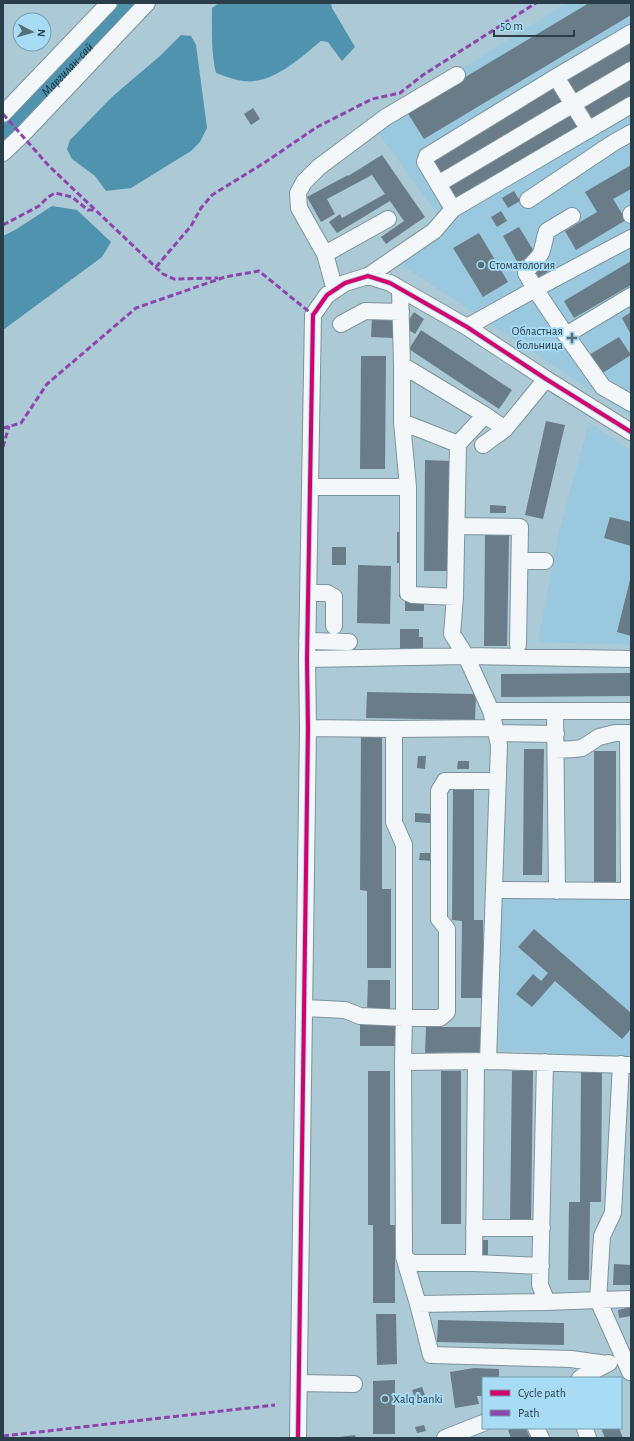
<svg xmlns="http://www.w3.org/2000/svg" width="634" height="1441" viewBox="0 0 634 1441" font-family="'Alegreya Sans',sans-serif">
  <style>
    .built { fill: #9ac8de }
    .water { fill: #4f93af }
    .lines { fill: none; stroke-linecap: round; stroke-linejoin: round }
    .river { stroke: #4f93af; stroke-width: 19 }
    .building { fill: #697c87 }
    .minor-casing { stroke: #7c939d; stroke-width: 18 }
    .minor { stroke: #f3f7f9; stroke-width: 16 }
    .quiet { stroke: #8e44ad; stroke-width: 3; stroke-dasharray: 6 3; stroke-linecap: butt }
    .cycleway-casing { stroke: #a8dcf5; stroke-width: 6 }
    .cycleway { stroke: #d6006c; stroke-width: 4 }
    .poi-dot { fill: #576f7a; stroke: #a8dcf5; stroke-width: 1.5 }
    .labels { text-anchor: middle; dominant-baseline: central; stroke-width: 4; stroke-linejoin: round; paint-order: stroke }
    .poi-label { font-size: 12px; fill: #293e48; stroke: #a8dcf5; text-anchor: start }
    .water-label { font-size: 13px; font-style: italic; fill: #152e39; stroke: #a8dcf5 }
  </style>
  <rect width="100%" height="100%" fill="#acc9d6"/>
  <path class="built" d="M566,3H631V417L394,260L448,229L369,120L459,71Z
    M589,422L631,451V645L538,642L558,536Z
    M499,895L631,899V1057L500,1050Z"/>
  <path class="water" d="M219,3H331L332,8L355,47L342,61L328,42L321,41C300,58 272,85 243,81C234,80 225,76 216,73C211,52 212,29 212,8Z
    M181,35L191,36L196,45L207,128L200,142L191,151L131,188L106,191L95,176L72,159L67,149L70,140L113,96L160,56Z
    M52,206L77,210L111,242L102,257L3,330V236L15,230Z"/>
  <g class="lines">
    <path class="river" id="s1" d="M3,137L131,3"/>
  </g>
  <path class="building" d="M589,3H631V15L424,139L407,112Z
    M631,40V62L572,97L562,81Z
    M631,74V96L587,122L578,106Z
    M555,85L565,102L439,175L430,159Z
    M253,108L260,119L251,125L244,114Z
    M570,111L579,128L454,201L444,185Z
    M382,155L425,217L386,244L381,237L404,221L390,201L337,233L329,222L340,214L342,218L385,194L372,175L327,199L335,214L321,222L307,197L348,175V176Z
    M631,165V189L613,199L626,220L576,250L565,231L597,212L585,192Z
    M514,191L520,201L508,208L502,198Z
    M501,211L507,221L497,227L491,217Z
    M519,227L535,253L518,263L503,236Z
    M479,233L508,282L483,297L453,248Z
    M631,261V285L574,318L564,301Z
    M546,263L550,270L538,278L533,270Z
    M414,312L424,319L415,334L404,327Z
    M631,312V335L622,318Z
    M372,317H394V338L371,337Z
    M421,330L512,390L499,409L409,349Z
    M619,337L631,355L601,374L589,355Z
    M361,356H386L385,469H360Z
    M546,421L565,425L543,519L525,515Z
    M425,460L451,461L449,571H424Z
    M490,505L506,506V513H490Z
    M610,517L631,522V546L604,538Z
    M397,532L407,533L406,597H399V563H397Z
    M485,535H509L507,646H484Z
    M332,547H346V565H332Z
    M358,565L391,566L390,624L357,623Z
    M630,580H631V636L617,632Z
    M405,599L424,600V611H405Z
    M400,629H419V637H423V652H400Z
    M631,673V696L501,697V674Z
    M367,692L476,694L475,720L366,718Z
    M361,735H382V889H391V968H367V891L360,890Z
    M524,749H544L542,875H523Z
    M594,751H616V883H594Z
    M418,756H426L425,769L417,768Z
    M458,761H469V769H457Z
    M453,788L474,789V920H483V998H461L462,921L452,920Z
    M415,813L431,814L430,823L415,822Z
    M420,853H432V861L419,860Z
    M534,929L631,1013V1029L622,1039L555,981L532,1007L516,994L533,974L541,981L548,973L518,947Z
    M368,980H390V1011H367Z
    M360,1025H398V1046H360Z
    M426,1027H481L480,1052L425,1053Z
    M368,1071H390V1225H395V1303H373V1225H368Z
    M441,1071H461V1224H441Z
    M512,1071H533L531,1225L510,1224Z
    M581,1072H602L601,1202H590L589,1280H568L569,1202H580Z
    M478,1240H488V1255H478Z
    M614,1264L631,1265V1285H613Z
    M631,1307V1316L619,1318L618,1310Z
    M376,1314H396L397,1364L377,1365Z
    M438,1320L564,1323V1345L437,1342Z
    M474,1368L499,1369V1378H483V1396H477L479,1404L455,1408L450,1372Z
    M395,1380V1434H373V1381Z
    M422,1387L427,1401L417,1404L412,1390Z
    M424,1425L426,1431L417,1433L415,1427Z
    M514,1428H526L530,1438H511L508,1430Z
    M601,1428H619L623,1438H605Z
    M355,1435L356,1438H340V1437Z"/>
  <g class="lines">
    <g class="minor-casing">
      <path id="minor" d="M556,77L589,130
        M3,114L109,3
        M3,153L22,135L147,3
        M438,184L631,70
        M528,200L613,143L631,133
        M453,209L425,162L427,156L556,77L631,33
        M631,214V215
        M572,216L547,231C545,236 543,249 541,253C537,261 530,264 526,273L535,289L631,238
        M325,254L388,219
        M368,276L434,231L453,209L631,105
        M400,289L402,365
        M335,290L325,254L299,208L298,193L304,182L319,167L386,117L457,75
        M341,324L365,311L401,312
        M467,327L535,289L566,335L631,296
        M566,335L603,387L631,403
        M402,422L408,487V593L413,595L455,597
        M458,444L402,422V365L485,415
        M483,445L505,429
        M311,487H408
        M457,526L520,527L518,645
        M520,561H545
        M308,593H327L334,597V626
        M307,641L349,642
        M307,659L466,656L631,659
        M491,711H631
        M555,711L557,891
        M308,728L394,729
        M495,728L394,729V822L404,845V1018H440L447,1012V929L439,919V791L445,781H497
        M496,733L556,734
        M628,733L629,891
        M556,750L574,749L582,748L599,737L615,733H631
        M494,890L631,891
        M305,1008L345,1010L360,1016L404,1018L403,1062L404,1257L412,1263H474
        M476,1061L474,1263L541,1266
        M488,1061L499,745L491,711L466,656L452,634L455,597L458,444L485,415L505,429L546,379
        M403,1062L488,1061L631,1065
        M545,1062L540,1285L547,1302L598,1300L630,1372
        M621,1064L613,1213L602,1236L598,1300L631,1299
        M474,1228H542
        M404,1257L418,1304
        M547,1302L418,1304L431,1355L571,1359L607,1364
        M580,1378L609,1363
        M299,1383L354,1384
        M536,1428L541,1438
        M585,1428L588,1438
        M298,1438L308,728L307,659L313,315L327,295L345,283L368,276L390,283L467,327L546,379L631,432
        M445,1438L483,1423"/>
    </g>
    <use href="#minor" class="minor"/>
    <path class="quiet" d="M3,114L49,166L163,274L174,279L218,278
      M3,225L39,206L48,197L55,193L72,197L88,210H96
      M156,267L191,226L201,208L212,195L264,163L317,127L372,99L400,93L423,75L536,3
      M3,428L21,423L47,384L136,308L225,277L259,271L313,315
      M3,447L9,426
      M3,1436L275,1405"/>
    <g class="cycleway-casing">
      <path id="cycleway" d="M298,1438L308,728L307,659L313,315L327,295L345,283L368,276L390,283L467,327L546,379L631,432"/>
    </g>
    <use href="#cycleway" class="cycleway"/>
  </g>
  <g class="poi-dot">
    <circle cx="481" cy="265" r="4"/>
    <path d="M570 332h4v4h4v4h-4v4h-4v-4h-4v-4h4z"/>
    <circle cx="385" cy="1399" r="4"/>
  </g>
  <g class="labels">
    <g class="poi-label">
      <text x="489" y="265">Стоматология</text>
      <text x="563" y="331" text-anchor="end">Областная<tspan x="563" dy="14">больница</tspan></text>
      <text x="393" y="1399">Xalq banki</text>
    </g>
    <g class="water-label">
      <text stroke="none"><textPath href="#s1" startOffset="93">Маргилан-сай</textPath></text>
    </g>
  </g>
  <rect width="634" height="1441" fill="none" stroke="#293e48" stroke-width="8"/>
  <rect x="482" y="1377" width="140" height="52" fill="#a8dcf5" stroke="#759db0"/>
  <rect x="490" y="1390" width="20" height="6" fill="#d6006c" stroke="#759db0"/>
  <text x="518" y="1397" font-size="12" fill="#293e48">Cycle path</text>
  <rect x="490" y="1410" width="20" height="6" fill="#8e44ad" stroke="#759db0"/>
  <text x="518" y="1417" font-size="12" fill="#293e48">Path</text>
  <g transform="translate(32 32) rotate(96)"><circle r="19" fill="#a8dcf5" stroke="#759db0"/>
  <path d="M0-3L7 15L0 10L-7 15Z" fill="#576f7a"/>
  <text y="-6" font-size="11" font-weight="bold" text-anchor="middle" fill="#293e48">N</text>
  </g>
  <path d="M494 30v6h80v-6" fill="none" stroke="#293e48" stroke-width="2"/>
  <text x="500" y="30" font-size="12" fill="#293e48" stroke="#a8dcf5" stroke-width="3" paint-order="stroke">50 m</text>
</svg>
